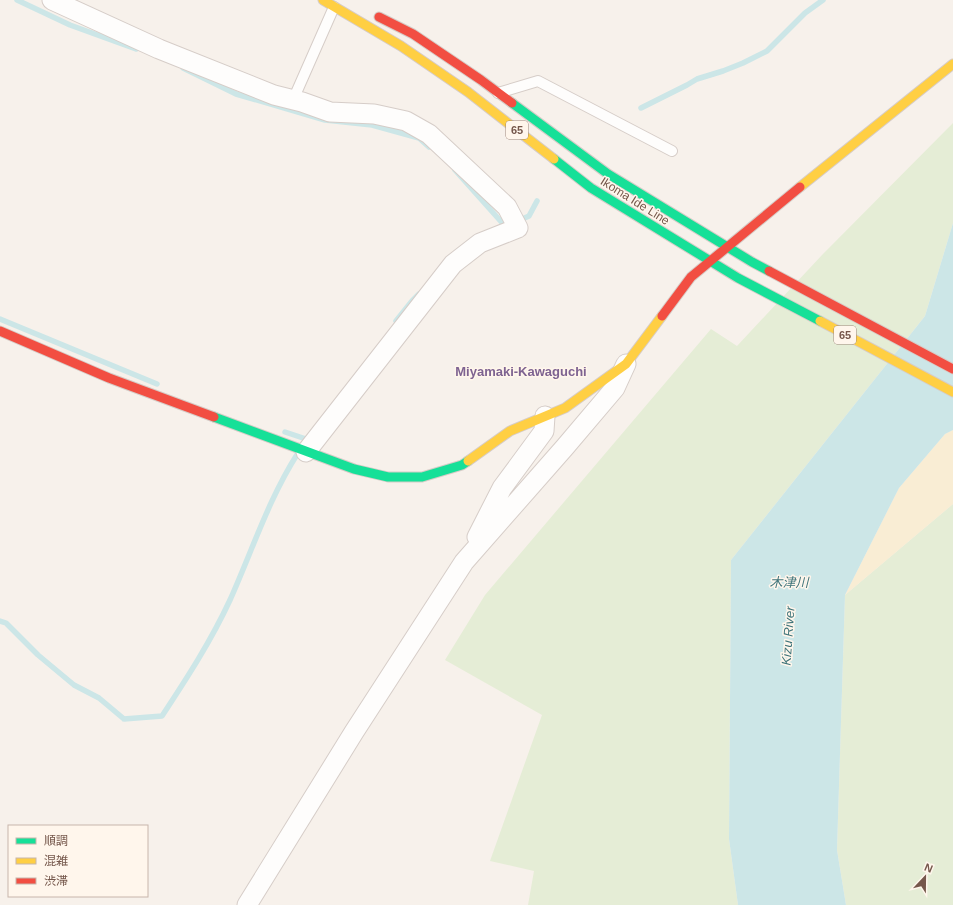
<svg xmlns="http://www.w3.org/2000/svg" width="953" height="905" viewBox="0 0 953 905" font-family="Arial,'Noto Sans JP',sans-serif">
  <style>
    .green { fill: #e5edd6 }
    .sand { fill: #f9edd4 }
    .water { fill: #cce6e7 }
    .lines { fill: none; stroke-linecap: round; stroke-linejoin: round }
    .stream { stroke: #cce6e7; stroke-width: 5.5 }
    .lane-casing { stroke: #d6cdc8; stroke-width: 12 }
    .street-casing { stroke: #d6cdc8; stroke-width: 21 }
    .fast-casing { stroke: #d6ccc7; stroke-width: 11 }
    .slow-casing { stroke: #d6ccc7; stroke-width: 11 }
    .jam-casing { stroke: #d6ccc7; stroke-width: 11 }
    .lane { stroke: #fefdfc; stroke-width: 10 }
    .street { stroke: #fefdfc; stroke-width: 19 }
    .fast { stroke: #16e098; stroke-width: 9 }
    .slow { stroke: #ffcf43; stroke-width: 9 }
    .jam { stroke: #f24e42; stroke-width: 9 }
    .labels { text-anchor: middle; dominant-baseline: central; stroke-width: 3; stroke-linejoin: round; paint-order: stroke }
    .shield { fill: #fff6ec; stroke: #9e877b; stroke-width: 1 }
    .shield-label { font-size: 11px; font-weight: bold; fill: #75574b }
    .street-label { font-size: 12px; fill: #75574b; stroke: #fff6ec }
    .neighbourhood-label { font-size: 13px; font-weight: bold; fill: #7e6391; stroke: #fff6ec }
    .water-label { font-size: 13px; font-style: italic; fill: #3f747a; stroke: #fff6ec }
  </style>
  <rect width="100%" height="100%" fill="#f7f1eb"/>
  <path class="green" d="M953,123V223L925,316L731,560L729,839L738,905H528L534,871L490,861L542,715L445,660L485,595L711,329L737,346L822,255Z
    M953,504V905H846L837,850L845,595Z"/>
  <path class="sand" d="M953,430V504L845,595L899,488L945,434Z"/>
  <path class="water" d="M953,223V430L945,434L899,488L845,595L837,850L846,905H738L729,839L731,560L925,316Z"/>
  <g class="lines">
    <path class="stream" d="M17,0L70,25L136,49
      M183,68L236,94L325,120L372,125L419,138L429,147
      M641,108L687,85L697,79L723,71L743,63L767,51L805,13L823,0
      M455,170L505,226
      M518,221L529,216L537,201
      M0,319L157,384
      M396,321L412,301L419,294
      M285,432L306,439
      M0,621L6,623L38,655L74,685L99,698L124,719H126
      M124,719L162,716C187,678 211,641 230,600C252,551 269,498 298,453"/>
    <g class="lane-casing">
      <path id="lane" d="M498,93L538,81L672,151
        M293,100L334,7"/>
    </g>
    <g class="street-casing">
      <path id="street" d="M52,0L159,49L274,95L302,102L330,112L374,114L406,121L429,134L507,207L518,228L480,243L453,264L306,452
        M477,537L502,488L544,431L545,416
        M247,905L354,732L464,562L565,447L615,388L626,364"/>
    </g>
    <g class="fast-casing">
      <path id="fast" d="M512,103L608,174L752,262L769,271
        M554,159L591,188L738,278L820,321
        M214,417L354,469L388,477H422L462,465L468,461"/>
    </g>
    <g class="slow-casing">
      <path id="slow" d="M323,0L401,46L468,92L554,159
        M800,187L953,64
        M820,321L953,392
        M468,461L510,431L565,408L626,364L662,316"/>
    </g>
    <g class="jam-casing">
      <path id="jam" d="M379,17L413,34L481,80L512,103
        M769,271L953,369
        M662,316L691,277L800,187
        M0,331L109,378L214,417"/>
    </g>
    <use href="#lane" class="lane"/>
    <use href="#street" class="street"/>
    <use href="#fast" class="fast"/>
    <use href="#slow" class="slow"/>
    <use href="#jam" class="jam"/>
  </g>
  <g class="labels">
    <g class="shield">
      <rect x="506" y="121" width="22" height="18" rx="3"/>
      <rect x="834" y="326" width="22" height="18" rx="3"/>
    </g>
    <g class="shield-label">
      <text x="517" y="130">65</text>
      <text x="845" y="335">65</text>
    </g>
    <g class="street-label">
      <text transform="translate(635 201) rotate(32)">Ikoma Ide Line</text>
    </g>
    <g class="neighbourhood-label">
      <text x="521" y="371">Miyamaki-Kawaguchi</text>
    </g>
    <g class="water-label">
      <text x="789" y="582">木津川</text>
      <text transform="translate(788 636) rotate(-86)">Kizu River</text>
    </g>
  </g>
  <rect x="8" y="825" width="140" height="72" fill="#fff6ec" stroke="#c8b6ac"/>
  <rect x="16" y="838" width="20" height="6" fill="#16e098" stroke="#c8b6ac"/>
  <text x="44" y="845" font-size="12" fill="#75574b">順調</text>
  <rect x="16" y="858" width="20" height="6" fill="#ffcf43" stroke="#c8b6ac"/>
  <text x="44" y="865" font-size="12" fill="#75574b">混雑</text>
  <rect x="16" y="878" width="20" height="6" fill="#f24e42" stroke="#c8b6ac"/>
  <text x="44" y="885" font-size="12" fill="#75574b">渋滞</text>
  <g transform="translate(925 877) rotate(22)" stroke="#fff6ec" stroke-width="3" paint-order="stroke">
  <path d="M0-3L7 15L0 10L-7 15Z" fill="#75574b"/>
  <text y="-6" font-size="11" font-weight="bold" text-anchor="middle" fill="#75574b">N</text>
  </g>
</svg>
